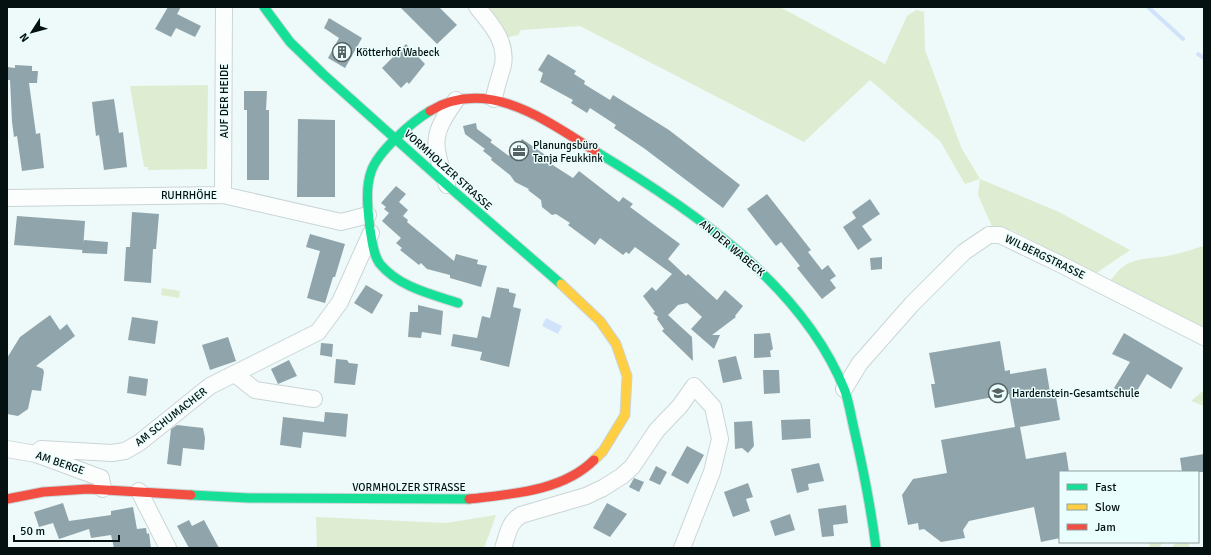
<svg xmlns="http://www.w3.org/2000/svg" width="1211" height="555" viewBox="0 0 1211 555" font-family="Signika,sans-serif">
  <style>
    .green { fill: #deedd1 }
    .water { fill: #d1e3fb }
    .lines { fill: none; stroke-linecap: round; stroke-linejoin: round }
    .stream { stroke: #d1e3fb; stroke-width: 4 }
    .building { fill: #90a5ab }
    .street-casing { stroke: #cad5d5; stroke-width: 18 }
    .fast-casing { stroke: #cad5d5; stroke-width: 11 }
    .slow-casing { stroke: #cad5d5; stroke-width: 11 }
    .jam-casing { stroke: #cad5d5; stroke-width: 11 }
    .street { stroke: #fcfefe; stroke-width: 16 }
    .fast { stroke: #16e098; stroke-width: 9 }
    .slow { stroke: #ffcf43; stroke-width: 9 }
    .jam { stroke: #f24e42; stroke-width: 9 }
    .labels { text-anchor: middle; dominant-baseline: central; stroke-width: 3; stroke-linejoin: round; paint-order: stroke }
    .poi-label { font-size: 11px; fill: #051111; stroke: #e9fefd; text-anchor: start }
    .street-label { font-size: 11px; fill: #051111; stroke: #e9fefd }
  </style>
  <rect width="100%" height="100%" fill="#eef9f9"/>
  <path class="green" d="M482,7H780L885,64L907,16L916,10L924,12L925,50L961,147L980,179L1059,212L1130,250L1095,274L1012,230L993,229L978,195L980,179L965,184L940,141L870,80L804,142L580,26L521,30L518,35L505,38Z
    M208,85L207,169L148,170V167H144L130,86Z
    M1204,246V333L1109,284C1124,257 1140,260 1167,256C1180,254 1192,249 1204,246Z
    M162,288L180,291L179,298L161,295Z
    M1204,390V406L1191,401Z
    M496,515L484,548H317L316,517L446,523Z
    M1149,542H1163L1159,548H1150Z
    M1176,542H1188L1190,548H1172Z"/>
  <path class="water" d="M546,318L562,326L558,334L542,326Z"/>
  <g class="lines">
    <path class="stream" d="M1148,7L1183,39
      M1198,54L1204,58"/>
  </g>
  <path class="building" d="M168,7H181L177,14L201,26L195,37L176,28L171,37L155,29Z
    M400,7H439L457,25L437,44Z
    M329,18L362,38L345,68L328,58L339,38L324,28Z
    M406,44L425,64L409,84L407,82L401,88L382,68Z
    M548,54L576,71L574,74L585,81L584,84L610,100L613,95L669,130L740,185L723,208L645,149L614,128L616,125L590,108L587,113L571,103L573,100L540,82L543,73L538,70Z
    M15,65L32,66V71H38L37,83H29L36,134L40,133L44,168L22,171L17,136L14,137L12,122L10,80H7V67L15,68Z
    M244,91H267L266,110H269V180H247V110H244Z
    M114,99L119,133L123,132L127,167L104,170L99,135L96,136L92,102Z
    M298,119L335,120V197H297Z
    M476,123L477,129L492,140L485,149L465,134L463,126Z
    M522,139L544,154L548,162L573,178L579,171L619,202L623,197L633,204L630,207L680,244L668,259L686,276L688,274L717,300L725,290L743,306L735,316L736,317L712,335H720L714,349L691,329L702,317L687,303L678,305L668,315L692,337L693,361L662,331L664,329L657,319L658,317L653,313L655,312L643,296L652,287L656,291L672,274L635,247L629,254L626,252L623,255L600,238L595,245L568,225L570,223L556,214L552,215L542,207L541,200L528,190L529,189L515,182L510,175L491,160L492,158L483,151L490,142L509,156Z
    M396,186L406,194L399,202L408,210L403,216L408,220L407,222L454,261L456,254L478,260L477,264L487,266L481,287L450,278V275L427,269L421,263L419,265L400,250L402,248L396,243L401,238L382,221L389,213L384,209L386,207L381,203Z
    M767,194L811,250L808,252L822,270L828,265L836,276L830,280L836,288L822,299L797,268L800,266L781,242L776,246L747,209Z
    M870,199L880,214L862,226L872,240L858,250L843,227L856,218L852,212Z
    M132,212L159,214L156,249H153L151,283L124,281L126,247H130Z
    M17,216L85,221L83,250L14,245Z
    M310,234L345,244L335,277H333L325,303L307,298L320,251L306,247Z
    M84,240L108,242L107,254L82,253Z
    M882,257V269L871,270L870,258Z
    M366,285L383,295L372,314L354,303Z
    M497,287L509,289V292L516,294L513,307L521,309L509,367L480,360L482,352L451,346L453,334L477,338L482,316L490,318Z
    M418,305L443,311L441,335L422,332L421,338L408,337L410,312H418Z
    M50,315L60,330L67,324L75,336L36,366L43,369L44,372L41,391L32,390L28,409L18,416L7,414V358L20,337Z
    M132,317L158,321L155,344L128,340Z
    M770,333L773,349L770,351L771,357L754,358V334Z
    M1124,333L1183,368L1171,389L1147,374L1132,399L1114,388L1130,362L1112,354Z
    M228,337L236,361L210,370L202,345Z
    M1000,341L1005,371L1010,370V374L1046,368L1051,398L1056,397L1060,420L1020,427L1026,459L1066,452L1069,472H1060V538L1041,542L1034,507L969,521L963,530L965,538L941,542L924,529L919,530L918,523L908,525L902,495L913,479L947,473L941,440L1015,427L1009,394L935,408L931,384H935L929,353Z
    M321,343L333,344L332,357L320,355Z
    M736,356L742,379L723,383L718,360Z
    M336,359L347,360L349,363L358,364L355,385L334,383Z
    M289,360L297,376L278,384L271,369Z
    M763,370H779L780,393L764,394Z
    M129,376L148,379L146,396L127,393Z
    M325,412L348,414L346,437L303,432L301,448L280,445L283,417L324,422Z
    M810,419L811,438L782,440L781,420Z
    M752,421L754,446L748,453L742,448L735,449L734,422Z
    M177,425L203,428L205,438L204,450L183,448L181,466L167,464L171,429Z
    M687,446L704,455L688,484L671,475Z
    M1204,454V472H1182L1180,458Z
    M819,463L824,481L808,484L809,490L797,493L791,469Z
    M656,466L667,472L660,485L649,480Z
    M634,478L644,482L639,492L629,487Z
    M748,483L753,497L746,499L750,511L733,517L724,492Z
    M63,503L69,521L111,515V511L133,507L137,529L146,528L147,534L149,533L151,548H114L111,535L91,538L89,529L59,539L53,523L39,527L34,512Z
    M607,503L627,514L610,537L593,528Z
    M846,505L848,523L833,525L834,536L822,537L818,509Z
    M790,514L795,530L775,536L770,521Z
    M189,520L192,526L204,520L219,548H189L177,526Z"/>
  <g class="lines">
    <g class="street-casing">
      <path id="street" d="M477,7C491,24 507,41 503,65C500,76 496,87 494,99
        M447,185C433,143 430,137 456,100
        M223,195L224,7
        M7,198L223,195L341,222L368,215
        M235,374L255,390L314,399
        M844,389L860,363L912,304L964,252L989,235H1000L1060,264L1204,337
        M7,449L36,454L101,478L103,489
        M36,454L41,449L112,453L125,451L139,443L210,386L318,332L340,302L371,233
        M139,491L168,548
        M503,548C508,535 508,523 521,515L586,496L603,488L622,476L632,467L657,430L680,406L694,386L713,407L720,439L712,472L682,548"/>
    </g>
    <g class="fast-casing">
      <path id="fast" d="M264,7L290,42L323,74L448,186L561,284
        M430,111C413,121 377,152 371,172C365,189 368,211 370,229C372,240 373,255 380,264C399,287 431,294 458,303
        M595,151C689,208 803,284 845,391C849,403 851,416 854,429C863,468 871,508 876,548
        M191,495L249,498L469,499"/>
    </g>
    <g class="slow-casing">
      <path id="slow" d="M561,284L600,321L616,344L627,376L625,415L603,451L594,460"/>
    </g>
    <g class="jam-casing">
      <path id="jam" d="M430,111C487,76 547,121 595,151
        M7,499L43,492L88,489L191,495
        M469,499C512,494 563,491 594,460"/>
    </g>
    <use href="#street" class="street"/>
    <use href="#fast" class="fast"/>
    <use href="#slow" class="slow"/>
    <use href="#jam" class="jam"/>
  </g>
  <defs>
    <g id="building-ring" transform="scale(1)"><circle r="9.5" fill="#e9fefd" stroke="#576262" stroke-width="1.5"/><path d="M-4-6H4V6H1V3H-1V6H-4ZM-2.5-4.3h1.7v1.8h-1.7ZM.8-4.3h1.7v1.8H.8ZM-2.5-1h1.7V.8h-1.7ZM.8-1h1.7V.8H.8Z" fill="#576262"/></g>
    <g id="office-ring" transform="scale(1)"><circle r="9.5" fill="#e9fefd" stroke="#576262" stroke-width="1.5"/><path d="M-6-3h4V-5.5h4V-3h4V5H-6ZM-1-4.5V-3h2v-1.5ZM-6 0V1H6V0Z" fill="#576262"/></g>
    <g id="school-ring" transform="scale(1)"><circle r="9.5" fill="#e9fefd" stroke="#576262" stroke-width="1.5"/><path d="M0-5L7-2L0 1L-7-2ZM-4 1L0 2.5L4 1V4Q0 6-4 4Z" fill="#576262"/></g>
  </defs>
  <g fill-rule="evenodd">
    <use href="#building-ring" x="342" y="52"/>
    <use href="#office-ring" x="519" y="151"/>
    <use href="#school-ring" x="998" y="393"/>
  </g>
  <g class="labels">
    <g class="poi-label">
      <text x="356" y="52">Kötterhof Wabeck</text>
      <text x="533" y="145">Planungsbüro<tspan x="533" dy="13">Tanja Feukkink</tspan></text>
      <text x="1012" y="393">Hardenstein-Gesamtschule</text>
    </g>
    <g class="street-label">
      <text transform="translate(224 101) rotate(-90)">AUF DER HEIDE</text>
      <text transform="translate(448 170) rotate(42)">VORMHOLZER STRASSE</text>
      <text x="189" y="195">RUHRHÖHE</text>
      <text transform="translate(732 248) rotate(40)">AN DER WABECK</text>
      <text transform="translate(1045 257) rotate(26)">WILBERGSTRASSE</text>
      <text transform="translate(171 417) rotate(-38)">AM SCHUMACHER</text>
      <text transform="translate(60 463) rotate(19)">AM BERGE</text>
      <text x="409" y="487">VORMHOLZER STRASSE</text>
    </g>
  </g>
  <rect width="1211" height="555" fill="none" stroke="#051111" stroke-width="16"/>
  <rect x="1059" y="471" width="140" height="72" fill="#e9fefd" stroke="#8e9f9f"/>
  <rect x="1067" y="484" width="20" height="6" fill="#16e098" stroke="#8e9f9f"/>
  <text x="1095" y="491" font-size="12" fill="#051111">Fast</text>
  <rect x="1067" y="504" width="20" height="6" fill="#ffcf43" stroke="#8e9f9f"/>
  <text x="1095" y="511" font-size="12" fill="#051111">Slow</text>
  <rect x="1067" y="524" width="20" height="6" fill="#f24e42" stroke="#8e9f9f"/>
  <text x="1095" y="531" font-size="12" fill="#051111">Jam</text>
  <g transform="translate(32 32) rotate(234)" stroke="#e9fefd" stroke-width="3" paint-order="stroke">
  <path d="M0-3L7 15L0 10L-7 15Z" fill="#051111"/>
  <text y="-6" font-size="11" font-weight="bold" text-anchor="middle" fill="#051111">N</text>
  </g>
  <path d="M14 535v6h105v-6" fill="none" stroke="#051111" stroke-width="2"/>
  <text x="20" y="535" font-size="12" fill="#051111" stroke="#e9fefd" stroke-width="3" paint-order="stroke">50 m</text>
</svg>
